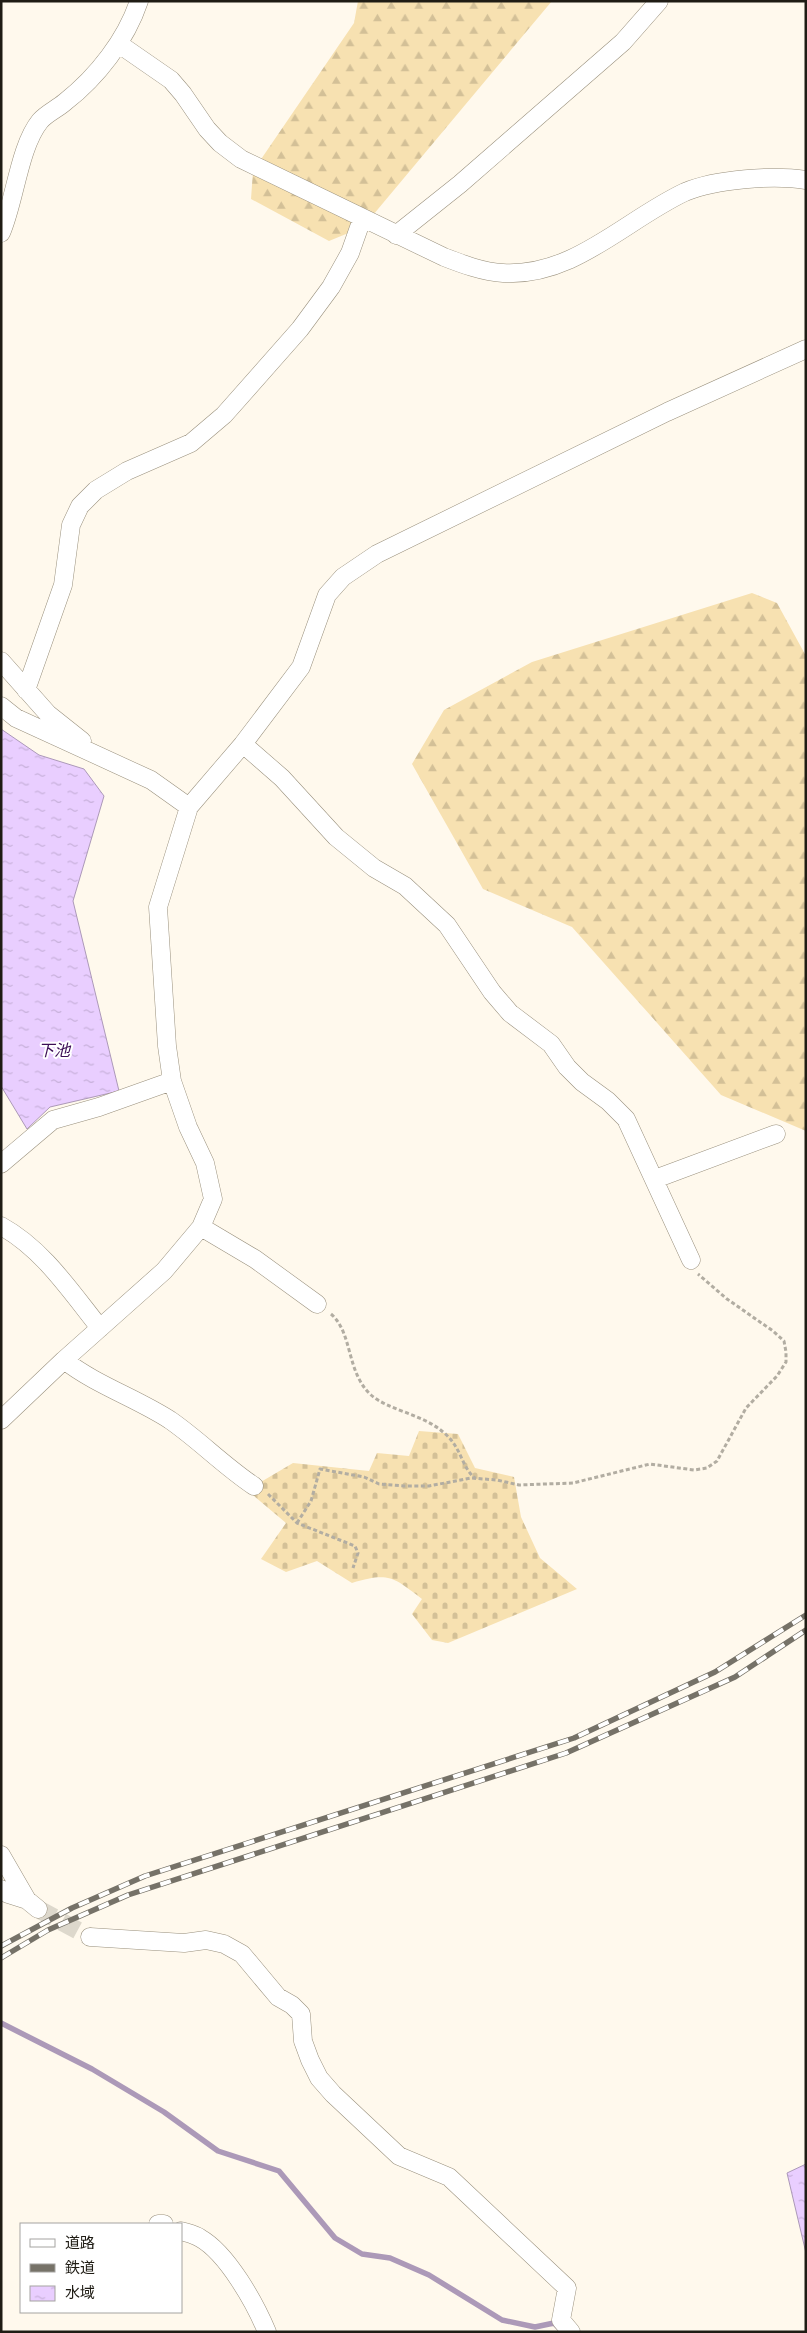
<svg xmlns="http://www.w3.org/2000/svg" width="807" height="2333" viewBox="0 0 807 2333" font-family="Overpass,'Noto Sans JP',sans-serif">
  <style>
    .forest { fill: url(#forest-firs) }
    .cemetery { fill: url(#cemetery-stones) }
    .water { fill: url(#water-ripples); stroke: #ac99b8 }
    .lines { fill: none; stroke-linecap: round; stroke-linejoin: round }
    .stream { stroke: #ac99b8; stroke-width: 5.5 }
    .minor-tunnel { stroke: #ddd8cc; stroke-width: 18; stroke-dasharray: 18 9; stroke-linecap: butt }
    .minor-casing { stroke: #99907d; stroke-width: 19 }
    .path { stroke: #b2ada2; stroke-width: 3; stroke-dasharray: 4 2.5; stroke-linecap: butt }
    .minor { stroke: #fff; stroke-width: 18 }
    .rail-casing { stroke: #767268; stroke-width: 5.5 }
    .rail { stroke: #fff; stroke-width: 4; stroke-dasharray: 11; stroke-linecap: butt }
    .labels { text-anchor: middle; dominant-baseline: central; stroke-width: 4; stroke-linejoin: round; paint-order: stroke }
    .water-label { font-size: 16px; font-style: italic; fill: #3c0e55; stroke: #fff }
  </style>
  <defs>
    <pattern id="forest-firs" width="22" height="20" patternUnits="userSpaceOnUse" patternTransform="scale(1.25)"><rect width="22" height="20" fill="#f7e1b1"/><path d="M5 1l3.5 6h-7zM16 11l3.5 6h-7z" fill="#d3c097"/></pattern>
    <pattern id="cemetery-stones" width="16" height="16" patternUnits="userSpaceOnUse" patternTransform="scale(1.25)"><rect width="16" height="16" fill="#f7e1b1"/><path d="M2 7V4a2 2 0 0 1 4 0v3zM10 15v-3a2 2 0 0 1 4 0v3z" fill="#d3c097"/></pattern>
    <pattern id="water-ripples" width="26" height="14" patternUnits="userSpaceOnUse" patternTransform="scale(1.25)"><rect width="26" height="14" fill="#e9ceff"/><path d="M2 4q2-2 4 0t4 0M15 11q2-2 4 0t4 0" fill="none" stroke="#c7b0da"/></pattern>
  </defs>
  <rect width="100%" height="100%" fill="#fff9ed"/>
  <path class="forest" d="M358,1H552L363,227L329,241L251,199L253,171L354,23Z
    M752,593L777,603L806,656V1131L721,1095L572,927L483,889L412,764L444,710L532,662Z"/>
  <path class="cemetery" d="M419,1431L458,1434L475,1468L514,1477L521,1517L540,1558L577,1589L448,1643L432,1640L412,1614L422,1599C393,1577 389,1572 352,1583L317,1561L286,1572L261,1559L286,1523L247,1490L293,1463L369,1471L377,1453L409,1456Z"/>
  <path class="water" d="M1,729L39,755L84,769L104,796L73,901L119,1091L50,1107L27,1129L1,1086Z
    M806,2164V2253L787,2173Z"/>
  <g class="lines">
    <path class="stream" d="M1,2023L92,2069L164,2112L218,2151L279,2171L335,2238L362,2254L390,2258L429,2275L502,2320L535,2327L554,2323L558,2327"/>
    <path class="minor-tunnel" d="M38,1909L90,1937"/>
    <g class="minor-casing">
      <path id="minor" d="M119,44L171,80L183,94L207,129L220,143L241,159L444,257C462,264 483,272 503,273C574,277 625,220 685,192C716,179 773,175 806,180
        M1,233C15,201 19,147 40,121C47,113 57,109 65,102C97,77 126,40 139,1
        M396,235L460,184L623,42L659,1
        M1,661L48,714L82,741
        M26,690L63,585L71,525L80,506L96,490L127,471L191,443L224,415L300,329L331,287L350,253L362,219
        M1,706L16,718L151,780L189,807
        M243,744L282,778L336,837L374,868L405,886L447,925L492,992L510,1013L551,1044L567,1067L582,1082L608,1101L626,1119L691,1260
        M1,1164L53,1120L99,1107L172,1081
        M655,1179L776,1134
        M1,1226C43,1249 71,1292 100,1328
        M201,1227L255,1259L317,1304
        M64,1360C96,1385 136,1398 170,1420C199,1440 224,1466 254,1486
        M1,1420L64,1360L164,1271L201,1227L213,1199L205,1163L188,1127L172,1081L167,1046L158,907L189,807L243,744L301,667L327,595L343,577L377,554L667,412L806,349
        M1,1855L27,1900L38,1909
        M1,1889L8,1894L27,1900
        M90,1937L184,1943L206,1940L224,1944L242,1954L278,1997L292,2005L301,2014L303,2041L310,2060L319,2078L333,2094L399,2156L449,2177L567,2288L561,2320L571,2332
        M158,2224H164
        M181,2231C187,2233 194,2234 200,2238C227,2253 255,2303 267,2332"/>
    </g>
    <path class="path" d="M331,1314C353,1333 346,1372 371,1395C388,1410 422,1414 443,1432C462,1447 461,1467 475,1478
      M268,1494L297,1523L355,1546L358,1553L353,1568
      M297,1523L311,1501L320,1469L364,1477L379,1484L404,1486H429L471,1478L497,1480L519,1485L573,1483L650,1464L694,1470L707,1468L717,1461L746,1408L777,1376L786,1362V1352L784,1341L773,1331L727,1299L698,1274"/>
    <use href="#minor" class="minor"/>
    <g class="rail-casing">
      <path id="rail" d="M1,1946L72,1908L145,1876L574,1738L715,1672L806,1615
        M1,1958L48,1930L128,1895L566,1753L735,1677L806,1630"/>
    </g>
    <use href="#rail" class="rail"/>
  </g>
  <g class="labels">
    <g class="water-label">
      <text x="54" y="1052">下池</text>
    </g>
  </g>
  <rect width="807" height="2333" fill="none" stroke="#1f1c14" stroke-width="5"/>
  <rect x="20" y="2223" width="162" height="90" fill="#ffffff" stroke="#a5a4a1"/>
  <rect x="30" y="2239" width="25" height="8" fill="#ffffff" stroke="#a5a4a1"/>
  <text x="65" y="2248" font-size="15" fill="#1f1c14">道路</text>
  <rect x="30" y="2264" width="25" height="8" fill="#767268" stroke="#a5a4a1"/>
  <text x="65" y="2273" font-size="15" fill="#1f1c14">鉄道</text>
  <rect x="30" y="2286" width="25" height="15" fill="url(#water-ripples)" stroke="#a5a4a1"/>
  <text x="65" y="2298" font-size="15" fill="#1f1c14">水域</text>
</svg>
